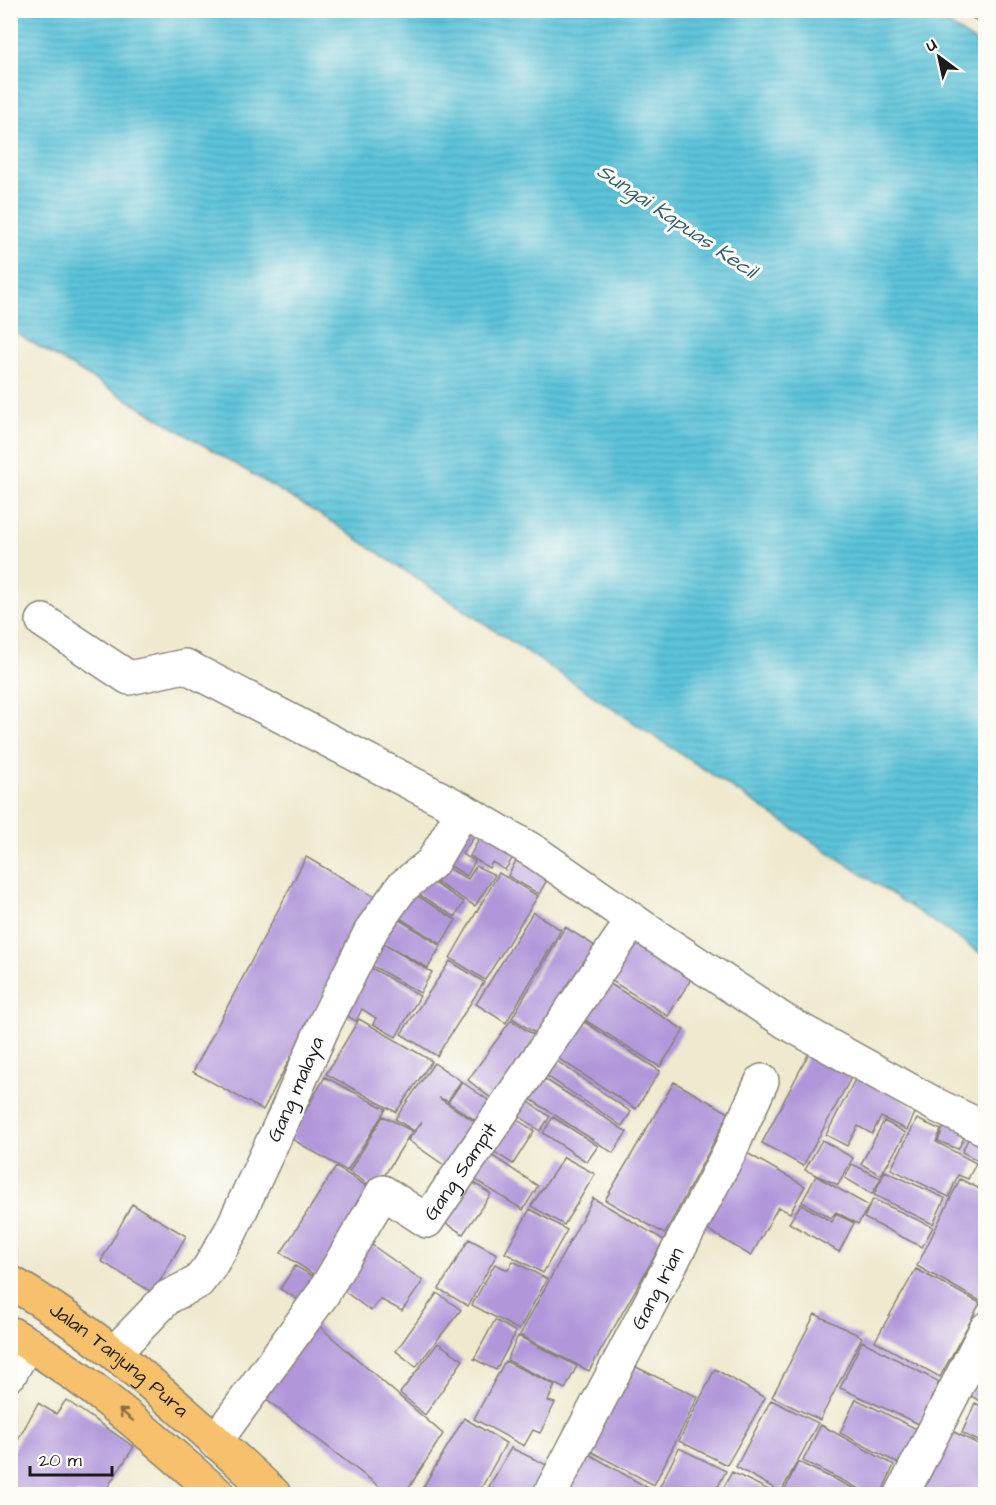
<svg xmlns="http://www.w3.org/2000/svg" width="996" height="1505" viewBox="0 0 996 1505" font-family="'Architects Daughter',sans-serif">
  <style>
    .water { fill: url(#water-rules); stroke: #3c707a; stroke-width: 1.5 }
    .building { fill: #b197da }
    .lines { fill: none; stroke-linecap: round; stroke-linejoin: round }
    .minor-casing { stroke: #868276; stroke-width: 36 }
    .highway-casing { stroke: #868276; stroke-width: 36 }
    .minor { stroke: #fff; stroke-width: 33 }
    .highway { stroke: #f7c06c; stroke-width: 33 }
    .oneway { stroke: #8a6e44 }
    .labels { text-anchor: middle; dominant-baseline: central; stroke-width: 6; stroke-linejoin: round; paint-order: stroke }
    .street-label { font-size: 20px; fill: #1c1c1c; stroke: #fdfcf7 }
    .water-label { font-size: 21px; font-style: italic; fill: #365f68; stroke: #fdfcf7 }
  </style>
  <defs>
    <pattern id="water-rules" width="6" height="5" patternUnits="userSpaceOnUse" patternTransform="scale(1.5)"><rect width="6" height="5" fill="#5cc3d9"/><path d="M0 2.5h6" fill="none" stroke="#4fa7ba"/></pattern>
  </defs>
  <rect width="100%" height="100%" fill="#fdfcf7"/>
  <filter id="ink" filterUnits="userSpaceOnUse"><feTurbulence type="fractalNoise" baseFrequency=".0167" numOctaves="2"/><feDisplacementMap in="SourceGraphic" scale="12" xChannelSelector="R" yChannelSelector="G"/><feConvolveMatrix kernelMatrix="1 2 1 2 8 2 1 2 1" color-interpolation-filters="sRGB"/></filter>
  <filter id="wash" filterUnits="userSpaceOnUse"><feTurbulence type="fractalNoise" baseFrequency=".008" numOctaves="4" result="noise"/><feDisplacementMap in="SourceGraphic" scale="24" xChannelSelector="R" yChannelSelector="G"/><feGaussianBlur stdDeviation="1.35" result="paint"/><feColorMatrix in="noise" values="0 0 0 0 0 0 0 0 0 0 0 0 0 0 0 0 0 1.4 0 .05"/><feComposite in="paint" operator="in"/></filter>
  <g filter="url(#wash)">
    <rect width="100%" height="100%" fill="#efe9cf"/>
    <path class="water" d="M11,10H927L985,48V956L324,517L11,330Z"/>
    <g id="blocks">
      <path class="building" d="M974,10H986V25L970,17Z
        M459,817L480,829L462,854L475,861L467,876L437,858Z
        M484,830L518,850L505,870L492,862L489,868L470,856Z
        M521,851L552,871L539,894L508,876Z
        M306,857L375,897L263,1110L193,1072Z
        M435,861L468,879L476,866L495,875L475,906L424,875Z
        M499,873L538,896L485,980L450,958Z
        M424,877L464,902L455,917L415,892Z
        M405,888L456,920L441,944L390,912Z
        M533,912L561,930L506,1023L476,1004Z
        M390,914L441,946L428,968L376,939Z
        M565,927L603,951L544,1039L512,1018Z
        M631,932L696,971L668,1016L604,976Z
        M376,940L432,972L420,993L364,961Z
        M450,961L484,982L437,1056L401,1034Z
        M363,963L420,996L396,1037L373,1024L376,1018L362,1009L356,1021L336,1010Z
        M604,980L684,1030L660,1067L580,1017Z
        M577,1017L660,1071L636,1109L553,1055Z
        M359,1019L432,1061L396,1112L326,1074Z
        M511,1020L546,1043L502,1107L468,1080Z
        M809,1053L852,1076L803,1166L762,1143Z
        M551,1057L631,1112L622,1126L541,1072Z
        M434,1063L461,1081L448,1101L439,1098L487,1130L454,1172L408,1140L422,1122L414,1131L395,1119Z
        M860,1070L917,1109L907,1130L881,1117L872,1134L858,1126L847,1146L826,1135Z
        M540,1076L627,1132L613,1153L527,1097Z
        M325,1077L386,1109L347,1171L290,1138Z
        M462,1082L501,1109L488,1129L448,1102Z
        M674,1082L729,1113L665,1234L605,1200Z
        M522,1097L550,1117L540,1131L512,1111Z
        M507,1113L534,1131L513,1164L485,1146Z
        M383,1116L412,1131L376,1189L349,1172Z
        M948,1116L970,1127L958,1149L938,1141Z
        M553,1117L598,1146L587,1162L543,1133Z
        M917,1119L941,1130L936,1142L976,1163L968,1179L958,1175L949,1197L891,1169Z
        M884,1121L906,1133L881,1175L861,1164Z
        M972,1131L986,1137V1165L962,1152Z
        M822,1140L853,1158L838,1185L805,1170Z
        M485,1151L538,1186L523,1210L469,1176Z
        M745,1152L805,1186L790,1213L778,1207L751,1256L703,1227Z
        M564,1157L595,1174L564,1225L531,1206Z
        M852,1164L881,1178L872,1194L845,1178Z
        M336,1167L375,1191L316,1276L281,1253Z
        M885,1171L945,1198L933,1224L874,1195Z
        M816,1176L869,1206L858,1224L836,1212L831,1218L802,1202Z
        M465,1177L491,1194L463,1234L437,1218Z
        M960,1179L986,1192V1290L980,1301L917,1266Z
        M593,1198L664,1240L589,1371L520,1335Z
        M873,1199L933,1227L922,1247L864,1218Z
        M132,1204L186,1236L153,1293L101,1261Z
        M801,1204L832,1222L836,1214L854,1223L839,1252L789,1223Z
        M530,1209L567,1230L543,1273L505,1253Z
        M362,1238L423,1281L402,1311L380,1299L371,1311L332,1282Z
        M469,1239L497,1254L468,1306L439,1289Z
        M513,1261L547,1279L519,1330L472,1305L495,1264L508,1270Z
        M295,1266L320,1280L305,1304L280,1289Z
        M916,1269L980,1303L940,1377L875,1341Z
        M437,1293L461,1310L416,1367L396,1351Z
        M815,1314L862,1337L820,1420L772,1397Z
        M312,1320L443,1434L405,1494H389L259,1394Z
        M495,1320L516,1332L496,1370L474,1359Z
        M518,1336L577,1366L565,1389L507,1360Z
        M862,1341L939,1382L919,1424L840,1388Z
        M438,1343L463,1360L425,1415L400,1393Z
        M505,1361L555,1385L548,1401L555,1403L540,1433L533,1430L524,1446L474,1419Z
        M632,1365L698,1397L654,1485L588,1450Z
        M986,1367V1404L969,1395Z
        M715,1369L765,1398L727,1465L679,1441Z
        M856,1399L923,1432L905,1467L840,1433Z
        M66,1400L134,1447L103,1494H10V1455L38,1403L56,1414Z
        M771,1400L818,1423L781,1492L736,1467Z
        M975,1403L986,1408V1445L962,1433Z
        M464,1418L506,1443L478,1494H419Z
        M821,1425L894,1465L881,1494H870L803,1461Z
        M946,1428L986,1448V1494H935L917,1486Z
        M511,1448L549,1466L534,1494H485Z
        M679,1448L726,1471L714,1494H656Z
        M589,1454L655,1492L654,1494H567Z
        M798,1462L866,1494H783Z
        M732,1472L777,1494H720Z"/>
    </g>
  </g>
  <g filter="url(#ink)">
    <use href="#blocks" fill-opacity="0" stroke="#868276" stroke-width="1.5"/>
    <g class="lines">
      <g class="minor-casing">
        <g id="minor">
          <path d="M43,621L129,678L185,666L463,810L535,852L657,937L786,1022L938,1106L986,1129"/>
          <path id="s1" d="M114,1353L168,1297L198,1282L209,1268L231,1231L284,1117L323,1027L372,929L402,887L432,863L463,810"/>
          <path d="M10,1374L27,1343"/>
          <path id="s2" d="M215,1442L322,1295L383,1192L427,1221L633,920"/>
          <path id="s3" d="M550,1494L731,1149L762,1081"/>
          <path d="M902,1494L986,1329"/>
        </g>
      </g>
      <g class="highway-casing">
        <g id="highway">
          <path id="s4" d="M10,1282C108,1338 191,1419 274,1494"/>
          <path d="M10,1333C87,1377 152,1437 218,1494"/>
        </g>
      </g>
      <use href="#minor" class="minor"/>
      <use href="#highway" class="highway"/>
    </g>
    <defs><path id="oneway-shaft" d="M-6 0H5M1.5-3L5.5 0L1.5 3" fill="none" stroke-width="1.6" stroke-linecap="round" stroke-linejoin="round" transform="scale(1.5)"/></defs>
    <use class="oneway" href="#oneway-shaft" transform="translate(126 1415) rotate(-141)"/>
  </g>
  <g class="labels">
    <g class="street-label">
      <text stroke="none"><textPath href="#s1" startOffset="328">Gang malaya</textPath></text>
      <text stroke="none"><textPath href="#s2" startOffset="414">Gang Sampit</textPath></text>
      <text stroke="none"><textPath href="#s3" startOffset="232">Gang Irian</textPath></text>
      <text stroke="none"><textPath href="#s4" startOffset="134">Jalan Tanjung Pura</textPath></text>
    </g>
    <g class="water-label">
      <text transform="translate(677 221) rotate(34)">Sungai Kapuas Kecil</text>
    </g>
  </g>
  <rect width="996" height="1505" fill="none" stroke="#fdfcf7" stroke-width="36"/>
  <g transform="translate(939 57) rotate(327)" stroke="#fdfcf7" stroke-width="4.5" paint-order="stroke">
  <path d="M0-4.5L10 22L0 15L-10 22Z" fill="#1c1c1c"/>
  <text y="-9" font-size="16" font-weight="bold" text-anchor="middle" fill="#1c1c1c">U</text>
  </g>
  <path d="M30 1466v9h82v-9" fill="none" stroke="#1c1c1c" stroke-width="3"/>
  <text x="39" y="1466" font-size="18" fill="#1c1c1c" stroke="#fdfcf7" stroke-width="4.5" paint-order="stroke">20 m</text>
</svg>
